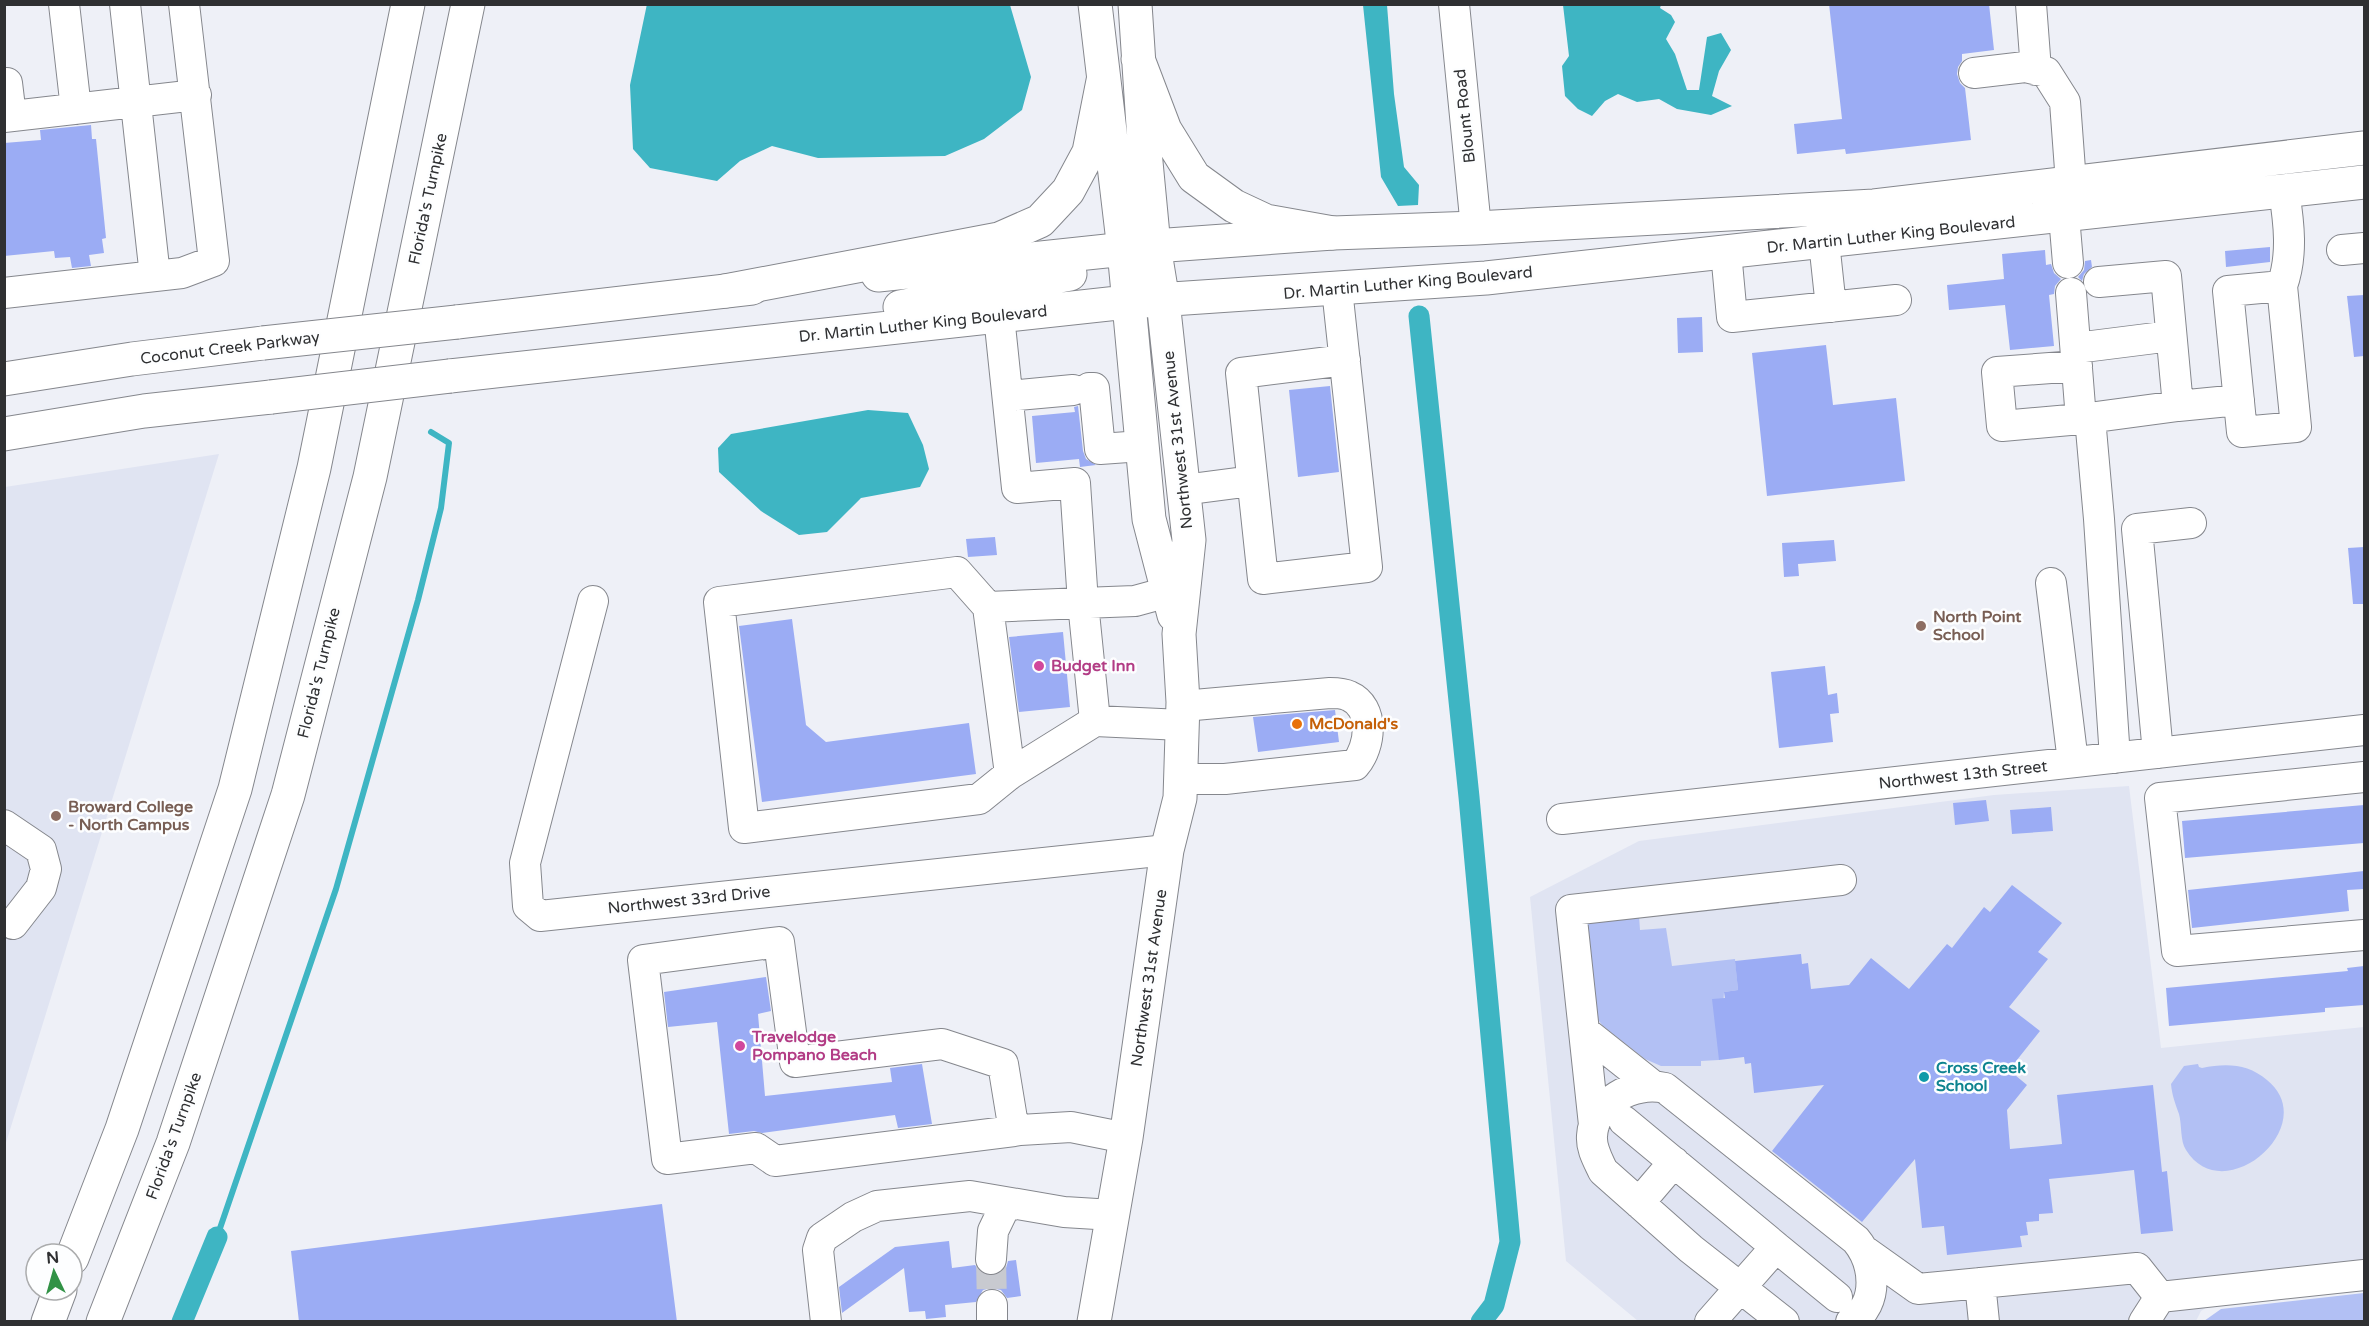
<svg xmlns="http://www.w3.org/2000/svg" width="2369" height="1326" viewBox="0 0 2369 1326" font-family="'Varela Round',sans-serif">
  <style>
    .built { fill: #e0e4f2 }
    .green { fill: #b2c0f4 }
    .water { fill: #3eb5c3 }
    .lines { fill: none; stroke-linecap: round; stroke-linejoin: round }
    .stream { stroke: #3eb5c3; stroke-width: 6 }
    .canal { stroke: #3eb5c3; stroke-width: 21 }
    .building { fill: #9bacf4 }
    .minor-tunnel { stroke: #c8cad0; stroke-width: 30; stroke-dasharray: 30 15; stroke-linecap: butt }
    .minor-casing { stroke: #85878d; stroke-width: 32 }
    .major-casing { stroke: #85878d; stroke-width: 35 }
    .highway-casing { stroke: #85878d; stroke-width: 35 }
    .minor { stroke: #fff; stroke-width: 30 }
    .major { stroke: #fff; stroke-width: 33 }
    .highway { stroke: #fff; stroke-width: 33 }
    .major-bridge-casing { stroke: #85878d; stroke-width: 35; stroke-linecap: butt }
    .major-bridge { stroke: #fff; stroke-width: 33 }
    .education-dot { fill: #8d6e63; stroke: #fdfeff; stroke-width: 2 }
    .hotel-dot { fill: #d1479c; stroke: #fdfeff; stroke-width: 2 }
    .food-dot { fill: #e8710a; stroke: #fdfeff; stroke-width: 2 }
    .culture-dot { fill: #0f9aa8; stroke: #fdfeff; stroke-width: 2 }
    .labels { text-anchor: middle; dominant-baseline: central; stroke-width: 5; stroke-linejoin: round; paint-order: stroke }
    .street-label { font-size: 16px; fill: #2f3032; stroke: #fdfeff }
    .education-label { font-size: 16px; font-weight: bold; fill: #785e54; stroke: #fdfeff; text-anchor: start }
    .hotel-label { font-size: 16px; font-weight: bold; fill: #b23c85; stroke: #fdfeff; text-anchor: start }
    .food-label { font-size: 16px; font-weight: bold; fill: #c56008; stroke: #fdfeff; text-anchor: start }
    .culture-label { font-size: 16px; font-weight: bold; fill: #0d838f; stroke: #fdfeff; text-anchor: start }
  </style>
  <rect width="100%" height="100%" fill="#eef0f7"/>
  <path class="built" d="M219,454L5,1146V487Z
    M2129,786L2161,1048L2364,1027V1285L2218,1300L2201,1311L2196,1321H1638L1566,1261L1530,897L1639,841L1994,795Z"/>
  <path class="green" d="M1638,902L1640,930L1666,928L1672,966L1735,959L1738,990L1724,992L1719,1060L1701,1061V1066H1661L1645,1059L1603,1026L1592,1012L1571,910Z
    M2198,1064L2199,1067L2202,1068C2227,1063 2248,1064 2267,1080C2323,1125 2224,1211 2186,1150C2180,1141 2182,1125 2179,1114C2175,1103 2172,1095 2171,1084L2184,1066Z
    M2364,1293V1321H2204L2221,1309Z"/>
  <path class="water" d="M647,4L1010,5L1031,77L1022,110L984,139L945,156L818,158L772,146L740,161L717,181L650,168L633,149L630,85Z
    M1363,5H1387L1394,94L1404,167L1419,185L1418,205L1398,206L1381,177Z
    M1563,5H1661L1660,8L1671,15L1675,22L1666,39L1675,54L1687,90H1699L1707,37L1721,33L1731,50L1719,71L1712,96L1732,106L1711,115L1677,109L1659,99L1637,102L1618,94L1605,101L1592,116L1578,109L1565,96L1562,66L1569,56Z
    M868,410L908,413L923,445L929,469L920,487L861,498L827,532L799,535L761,511L719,472L718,448L731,434Z"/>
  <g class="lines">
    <path class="stream" d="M217,1237L336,889L418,600L441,508L449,443L431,432"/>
    <path class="canal" d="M1419,316L1469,797L1510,1242L1494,1305L1481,1322
      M182,1322L217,1237"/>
  </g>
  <path class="building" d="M1829,4H1989L1994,50L1962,54V61L1958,67L1957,74L1960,83L1965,88L1971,140L1846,154L1845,149L1797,154L1794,124L1842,119Z
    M91,125L92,139H96L106,238L102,239L104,253L89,255L91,266L72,268L70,257L55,258L54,251L4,256V143L41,140L40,130Z
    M2270,247V262L2226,267L2225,251Z
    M2045,250L2046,265L2051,264L2054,273L2061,279L2055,286L2054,294L2049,295L2054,346L2010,350L2005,305L1949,310L1947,285L2004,279L2002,254Z
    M2091,260L2092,267L2084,274L2082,281L2078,277L2084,270L2085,261Z
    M2364,295V356L2354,357L2347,296Z
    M1702,317L1703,352L1678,353L1677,318Z
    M1826,345L1833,405L1896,398L1905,481L1767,496L1752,353Z
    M1330,386L1339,472L1298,477L1289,390Z
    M1078,406L1083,451L1086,459L1096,465L1080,467L1079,459L1036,463L1032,416L1075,412L1074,407Z
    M995,537L997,555L968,557L966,539Z
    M1834,540L1836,561L1798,564L1799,576L1784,577L1782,543Z
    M2364,547V604H2353L2348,548Z
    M792,619L806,725L826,742L969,723L976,774L762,802L739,626Z
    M1063,632L1070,707L1019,712L1009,637Z
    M1825,666L1828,695L1837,693L1839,713L1830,714L1833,742L1779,748L1771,672Z
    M1335,710L1339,742L1258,752L1253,717Z
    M1986,800L1989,821L1955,825L1953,803Z
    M2364,805V843L2185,858L2182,821Z
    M2051,807L2053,831L2012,834L2010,810Z
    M2364,871V889L2347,890L2349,911L2192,928L2188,890Z
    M2012,885L2062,923L2038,952L2048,959L2009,1007L2040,1031L2009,1070L2027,1085L2007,1110L2010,1149L2062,1144L2057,1095L2153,1085L2162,1172L2167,1171L2173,1231L2141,1234L2134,1170L2099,1174L2049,1179L2053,1213L2039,1214V1221L2026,1222L2028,1235L2020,1236L2022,1247L1947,1255L1944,1226L1922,1228L1915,1159L1862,1222L1772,1151L1824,1085L1754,1093L1751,1063L1745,1064L1744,1057L1719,1060L1712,999L1725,998L1724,992L1738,990L1735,961L1801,954L1802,964L1808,963L1811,989L1849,985L1871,958L1909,989L1947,944L1952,948L1984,907L1990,912Z
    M2364,966V1005L2325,1008V1012L2169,1026L2166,988L2348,971L2347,968Z
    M766,977L771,1011L758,1014L765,1096L892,1082L890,1068L922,1064L932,1124L898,1128L895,1115L762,1133L754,1131L729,1134L717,1022L668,1027L664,992Z
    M662,1204L677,1322H299L291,1251Z
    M949,1241L952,1268L975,1265L981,1273L990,1276L999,1274L1006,1268L1008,1261L1016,1260L1021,1296L1007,1298L1001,1290L991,1288L983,1290L976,1302L945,1305L946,1317L926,1319L925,1311L909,1312L904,1268L842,1313L839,1287L895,1247Z"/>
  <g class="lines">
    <path class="minor-tunnel" d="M991,1259L992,1305"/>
    <g class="minor-casing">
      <path id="minor" d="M64,4L76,109
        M125,4L155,276
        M1454,4L1476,228
        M2031,4L2036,70
        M1974,73L2025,67L2046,72L2065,102L2071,183
        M4,83H7L11,116
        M4,117L196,95
        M2064,216L2068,263
        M1824,242L1831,307
        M2342,250L2364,248
        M1726,252L1732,317L1896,300
        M2282,286L2228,291L2242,432L2296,427L2282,286C2293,255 2289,223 2284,191
        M1337,289L1367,567L1263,579L1241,373L1345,360
        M4,293L182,273L214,261L184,4
        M2071,293L2081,419
        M999,316L1017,488L1075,483L1083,603L1135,601L1168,592
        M2076,348L2171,336
        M2077,366L1997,372L2002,426L2081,419L2178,406L2166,276L2099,282
        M1089,388H1094L1100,449L1142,446
        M1008,396L1073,390
        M2178,406L2239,400
        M2090,418L2099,519L2115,758
        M1183,490L1252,481
        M2051,583L2073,762
        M593,601L525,863L528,906L540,916L1167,850
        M988,607L957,572L719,602L744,828L979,799L1010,774L988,607L1083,603L1095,721L1182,725
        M2158,753L2137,529L2191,523
        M1010,774L1095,721
        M2364,777L2160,798L2177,951L2364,935
        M1180,779H1225L1355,765C1371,747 1375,707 1349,696C1343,693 1336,693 1330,693L1183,706
        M1562,819L2364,730
        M4,825L41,850L46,869L41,888L13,924
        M1584,1031L1652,1085
        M1624,1121L1776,1247L1710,1322
        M1594,1125L1571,910L1841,880
        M1014,1131L1003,1064L942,1044L795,1062L779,942L643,960L667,1159L756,1148L775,1161L1014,1131L1020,1130L1071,1127L1126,1138
        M1639,1203L1674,1162
        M1776,1247L1837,1297
        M1866,1252L1918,1289L2137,1268L2160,1297L2144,1322
        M991,1259L993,1231L1006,1204
        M1980,1283L1984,1322
        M2160,1297L2364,1275
        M992,1305V1322
        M826,1322L818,1250L822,1238L853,1217L877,1206L970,1196L1064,1212L1113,1215
        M1784,1322L1691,1249L1603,1171C1598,1160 1591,1149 1592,1136C1594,1101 1634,1081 1665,1088L1856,1240C1875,1263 1880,1303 1851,1322"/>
    </g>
    <g class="major-casing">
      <path id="major" d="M1124,250L1149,519L1174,615
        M878,275L1154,246L1333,233L1476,228L1874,206L2364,148
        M900,307L1070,274
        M457,322L752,288
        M450,376L1127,302L1486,278L2364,182
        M4,379L132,359L263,343
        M4,434L144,411L271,397
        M1094,1322L1126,1138L1167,850L1180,798L1183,702L1179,634L1189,540L1163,301L1154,246"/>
    </g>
    <g class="highway-casing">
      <path id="highway" d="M1095,4L1124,250
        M1135,4L1144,141L1154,246
        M1138,59L1165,130L1194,177L1234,206L1266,221L1333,233
        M725,291L999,239L1040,221L1068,191L1089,152L1103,81
        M72,1258L122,1129L235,789L314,468L408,4
        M48,1322L60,1290
        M103,1322L173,1143L288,795L370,477L468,4"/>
    </g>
    <use href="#minor" class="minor"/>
    <use href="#major" class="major"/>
    <use href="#highway" class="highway"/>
    <g class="major-bridge-casing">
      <path id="major-bridge" d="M263,343L457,322
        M271,397L450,376"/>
    </g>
    <use href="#major-bridge" class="major-bridge"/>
  </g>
  <g class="education-dot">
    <circle cx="1921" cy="626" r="6"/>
    <circle cx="56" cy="816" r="6"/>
  </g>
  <g class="hotel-dot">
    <circle cx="1039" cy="666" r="6"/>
    <circle cx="740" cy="1046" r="6"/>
  </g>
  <circle class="food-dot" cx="1297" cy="724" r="6"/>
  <circle class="culture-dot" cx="1924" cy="1077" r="6"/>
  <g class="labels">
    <g class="street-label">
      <text transform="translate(1465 116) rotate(-96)">Blount Road</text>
      <text transform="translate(428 199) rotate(-78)">Florida's Turnpike</text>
      <text transform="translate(1891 235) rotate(-6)">Dr. Martin Luther King Boulevard</text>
      <text transform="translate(1408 283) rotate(-5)">Dr. Martin Luther King Boulevard</text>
      <text transform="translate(923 324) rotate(-6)">Dr. Martin Luther King Boulevard</text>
      <text transform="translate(230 348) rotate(-7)">Coconut Creek Parkway</text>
      <text transform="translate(1178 440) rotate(-96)">Northwest 31st Avenue</text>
      <text transform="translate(319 673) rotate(-76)">Florida's Turnpike</text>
      <text transform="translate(1963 775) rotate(-6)">Northwest 13th Street</text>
      <text transform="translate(689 900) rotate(-6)">Northwest 33rd Drive</text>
      <text transform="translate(1149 978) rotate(-82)">Northwest 31st Avenue</text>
      <text transform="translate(174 1136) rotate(-70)">Florida's Turnpike</text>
    </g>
    <g class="education-label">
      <text x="1933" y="617">North Point<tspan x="1933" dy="18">School</tspan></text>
      <text x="68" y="807">Broward College<tspan x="68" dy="18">- North Campus</tspan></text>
    </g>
    <g class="hotel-label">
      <text x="1051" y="666">Budget Inn</text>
      <text x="752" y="1037">Travelodge<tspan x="752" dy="18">Pompano Beach</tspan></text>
    </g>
    <g class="food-label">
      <text x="1309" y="724">McDonald's</text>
    </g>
    <g class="culture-label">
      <text x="1936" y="1068">Cross Creek<tspan x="1936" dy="18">School</tspan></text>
    </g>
  </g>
  <rect width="2369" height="1326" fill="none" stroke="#2f3032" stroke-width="12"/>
  <g transform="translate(54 1272) rotate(355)"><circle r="28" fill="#fdfeff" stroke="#abacad" stroke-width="1.5"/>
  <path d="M0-4.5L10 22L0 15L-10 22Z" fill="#319246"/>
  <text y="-9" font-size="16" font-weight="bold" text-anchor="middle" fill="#2f3032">N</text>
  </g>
</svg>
